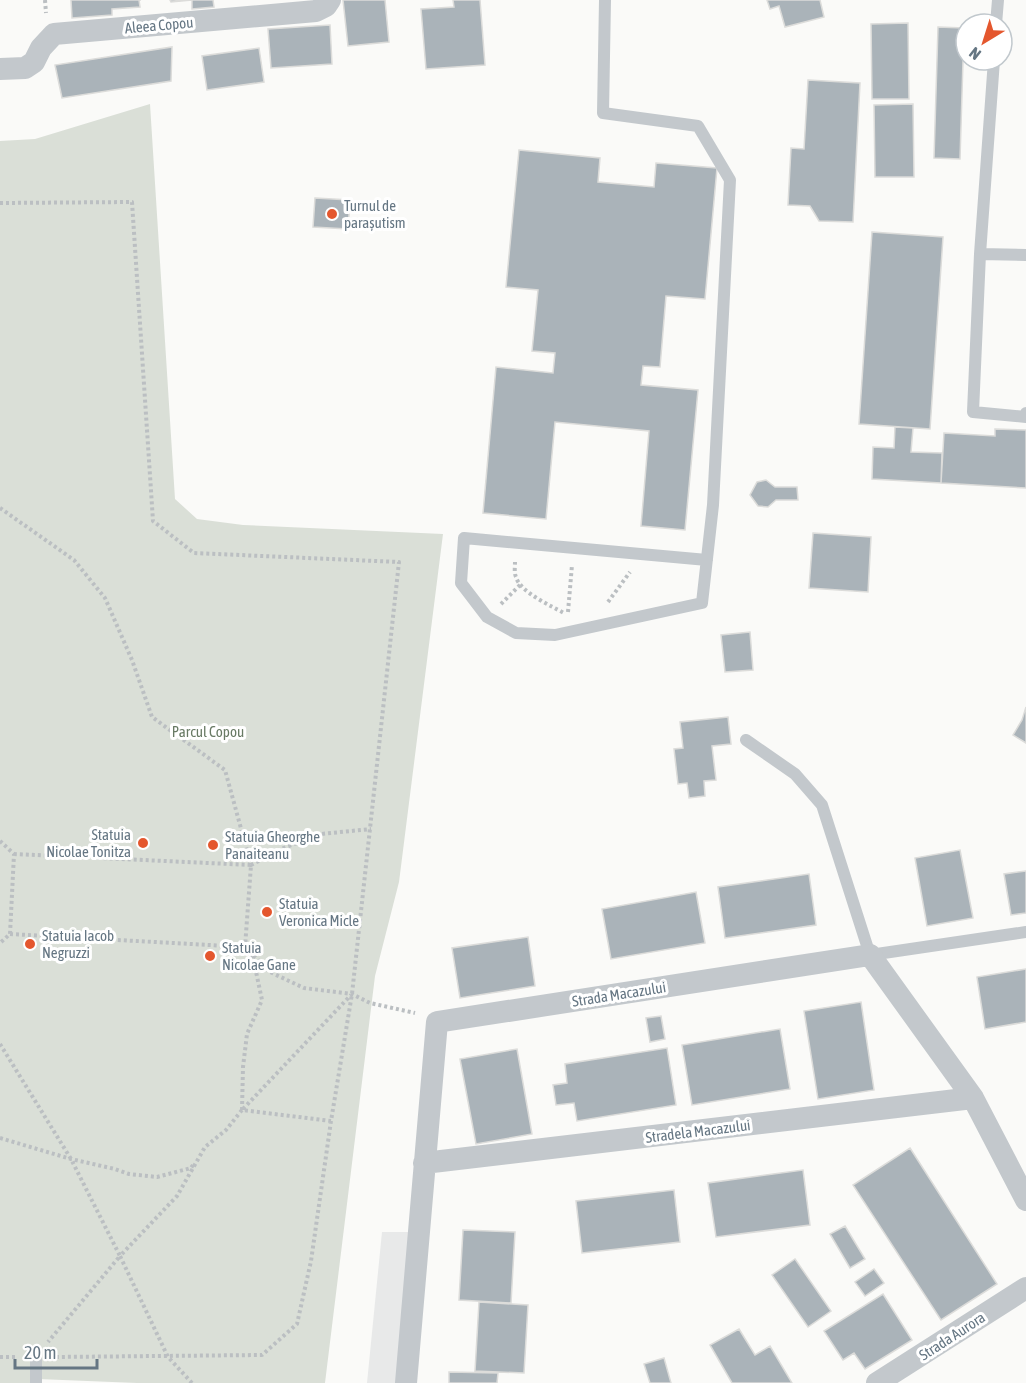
<svg xmlns="http://www.w3.org/2000/svg" width="1026" height="1383" viewBox="0 0 1026 1383" font-family="'Asap Condensed',sans-serif">
  <style>
    .built { fill: #e8e9e9 }
    .green { fill: #dadfd7 }
    .building { fill: #aab3b9; stroke: #dcdcda; stroke-width: 1.5 }
    .lines { fill: none; stroke-linecap: round; stroke-linejoin: round }
    .path { stroke: #bbbfc2; stroke-width: 4; stroke-dasharray: 3 3; stroke-linecap: butt }
    .service { stroke: #c3c8cc; stroke-width: 12 }
    .minor { stroke: #c3c8cc; stroke-width: 22 }
    .poi-dot { fill: #e4572e; stroke: #fff; stroke-width: 2 }
    .labels { text-anchor: middle; dominant-baseline: central; stroke-width: 6; stroke-linejoin: round; paint-order: stroke }
    .street-label { font-size: 15px; fill: #657683; stroke: #fff }
    .poi-label { font-size: 15px; fill: #657683; stroke: #fff; text-anchor: start }
    .park-label { font-size: 15px; fill: #687a64; stroke: #fff }
  </style>
  <rect width="100%" height="100%" fill="#fafaf8"/>
  <path class="built" d="M382,1232H414L400,1383H367Z"/>
  <path class="green" d="M150,104L175,499L197,519L243,525L443,534L399,882L375,976L325,1383H137L38,1379V1383H0V141L35,139Z"/>
  <path class="building" d="M71,0H141H139L140,7L112,9V15L72,18Z
    M170,0H213L214,7L192,9V0L171,2Z
    M343,0H385L389,42L348,46Z
    M453,0H480L485,65L426,69L421,9L454,7Z
    M767,0H820L824,17L785,27L779,6L770,9Z
    M908,23L909,99H872L871,24Z
    M330,25L332,64L271,68L268,29Z
    M938,27L964,28L960,159L934,158Z
    M172,47L171,81L62,98L55,65Z
    M259,48L264,82L207,90L202,56Z
    M808,80L860,83L853,222L819,221L810,206L788,205L791,148L804,149Z
    M913,104L914,177H875L874,105Z
    M519,150L600,158L598,182L654,187L656,163L717,168L705,299L666,296L660,367L643,366L641,385L698,390L685,530L641,526L649,431L555,422L546,519L483,513L496,367L553,373L555,353L532,351L538,290L506,287Z
    M315,198L350,200L348,229L313,227Z
    M872,232L943,237L930,429L859,424Z
    M895,427L913,428L911,452L942,453L941,483L872,479L873,447L894,448Z
    M995,429L1026,430V488L941,483L944,433L995,436Z
    M766,480L775,487H797L798,500H776L768,507L758,506L750,495L757,482Z
    M813,533L871,537L868,592L809,588Z
    M750,632L753,670L725,672L721,635Z
    M1026,707V743L1013,735L1022,720Z
    M728,717L731,744L712,746L716,780L704,781L705,796L689,798L687,783L678,784L674,749L683,748L680,722Z
    M960,850L973,918L927,926L915,858Z
    M1026,871V913L1011,915L1004,874Z
    M809,874L816,925L725,938L718,887Z
    M696,892L705,943L611,959L602,909Z
    M528,937L535,986L460,998L452,948Z
    M1026,969V1022L985,1029L977,977Z
    M861,1002L874,1090L818,1099L804,1011Z
    M661,1016L665,1039L650,1042L646,1018Z
    M780,1029L790,1089L692,1105L682,1045Z
    M667,1048L676,1105L577,1121L574,1103L556,1105L553,1085L567,1083L565,1064Z
    M517,1049L532,1134L476,1144L460,1059Z
    M910,1148L997,1284L941,1320L853,1185Z
    M803,1170L810,1225L716,1237L708,1183Z
    M674,1190L680,1242L582,1253L576,1201Z
    M845,1226L865,1259L850,1268L830,1234Z
    M463,1230L515,1232L511,1303L459,1300Z
    M795,1259L831,1311L808,1327L772,1275Z
    M874,1269L884,1283L865,1296L855,1282Z
    M883,1294L912,1340L865,1369L854,1353L843,1360L824,1331Z
    M479,1302L528,1305L524,1373L475,1371Z
    M739,1329L755,1355L770,1346L792,1383H732L710,1345Z
    M664,1358L671,1383H650L644,1364Z
    M449,1372L498,1373L497,1383H449Z"/>
  <g class="lines">
    <path class="path" d="M45,0L46,13
      M0,203L132,202L153,521L194,553L399,562L352,994L331,1121L311,1261L297,1324L262,1355L54,1357
      M0,508L74,560L105,598L132,660L152,717L225,770L251,865L281,849L321,834L371,829
      M515,562C515,566 514,573 516,577C520,592 551,606 564,613
      M608,602L630,572
      M501,604L521,584
      M568,612L572,565
      M0,841L14,854L10,934L0,943
      M10,934L245,947L251,865L14,854
      M245,947L270,972L304,988L352,994L370,1003L415,1013
      M0,1044L71,1159L120,1256L48,1342
      M243,1109L351,995
      M242,1110L243,1067L247,1034L262,1000L255,967L248,952
      M0,1138L71,1159L115,1169L129,1174L157,1177L191,1168L193,1165
      M0,1357H17
      M192,1383L168,1357L120,1256L177,1196L205,1147L226,1130L242,1110L331,1121"/>
    <path class="service" d="M605,0L603,113L698,126L730,180L713,505L702,603L555,635L516,633L487,617L461,583L464,538L707,560
      M996,24L998,0
      M994,60L980,254L973,412L1026,417V413
      M980,254L1026,255
      M746,740L795,774L822,805L870,955L1026,932
      M36,1357V1383"/>
    <path class="minor" d="M0,69L25,68L34,62L41,48L54,34L316,11L326,6L330,0
      M424,1163L973,1098
      M406,1383L437,1022L870,955L973,1098L1026,1200
      M877,1383L1026,1288"/>
  </g>
  <g class="poi-dot">
    <circle cx="332" cy="214" r="6"/>
    <circle cx="143" cy="843" r="6"/>
    <circle cx="213" cy="845" r="6"/>
    <circle cx="267" cy="912" r="6"/>
    <circle cx="30" cy="944" r="6"/>
    <circle cx="210" cy="956" r="6"/>
  </g>
  <g class="labels">
    <g class="street-label">
      <text transform="translate(159 25) rotate(-5)">Aleea Copou</text>
      <text transform="translate(619 994) rotate(-9)">Strada Macazului</text>
      <text transform="translate(698 1131) rotate(-7)">Stradela Macazului</text>
      <text transform="translate(952 1336) rotate(-33)">Strada Aurora</text>
    </g>
    <g class="poi-label">
      <text x="344" y="205">Turnul de<tspan x="344" dy="17">parașutism</tspan></text>
      <text x="131" y="834" text-anchor="end">Statuia<tspan x="131" dy="17">Nicolae Tonitza</tspan></text>
      <text x="225" y="836">Statuia Gheorghe<tspan x="225" dy="17">Panaiteanu</tspan></text>
      <text x="279" y="903">Statuia<tspan x="279" dy="17">Veronica Micle</tspan></text>
      <text x="42" y="935">Statuia Iacob<tspan x="42" dy="17">Negruzzi</tspan></text>
      <text x="222" y="947">Statuia<tspan x="222" dy="17">Nicolae Gane</tspan></text>
    </g>
    <g class="park-label">
      <text x="208" y="731">Parcul Copou</text>
    </g>
  </g>
  <g transform="translate(984 42) rotate(218)"><circle r="28" fill="#ffffff" stroke="#c1c8cd" stroke-width="1.5"/>
  <path d="M0-4.5L10 22L0 15L-10 22Z" fill="#e4572e"/>
  <text y="-9" font-size="16" font-weight="bold" text-anchor="middle" fill="#657683">N</text>
  </g>
  <path d="M15 1359v9h82v-9" fill="none" stroke="#657683" stroke-width="3"/>
  <text x="24" y="1359" font-size="18" fill="#657683" stroke="#ffffff" stroke-width="4.5" paint-order="stroke">20 m</text>
</svg>
